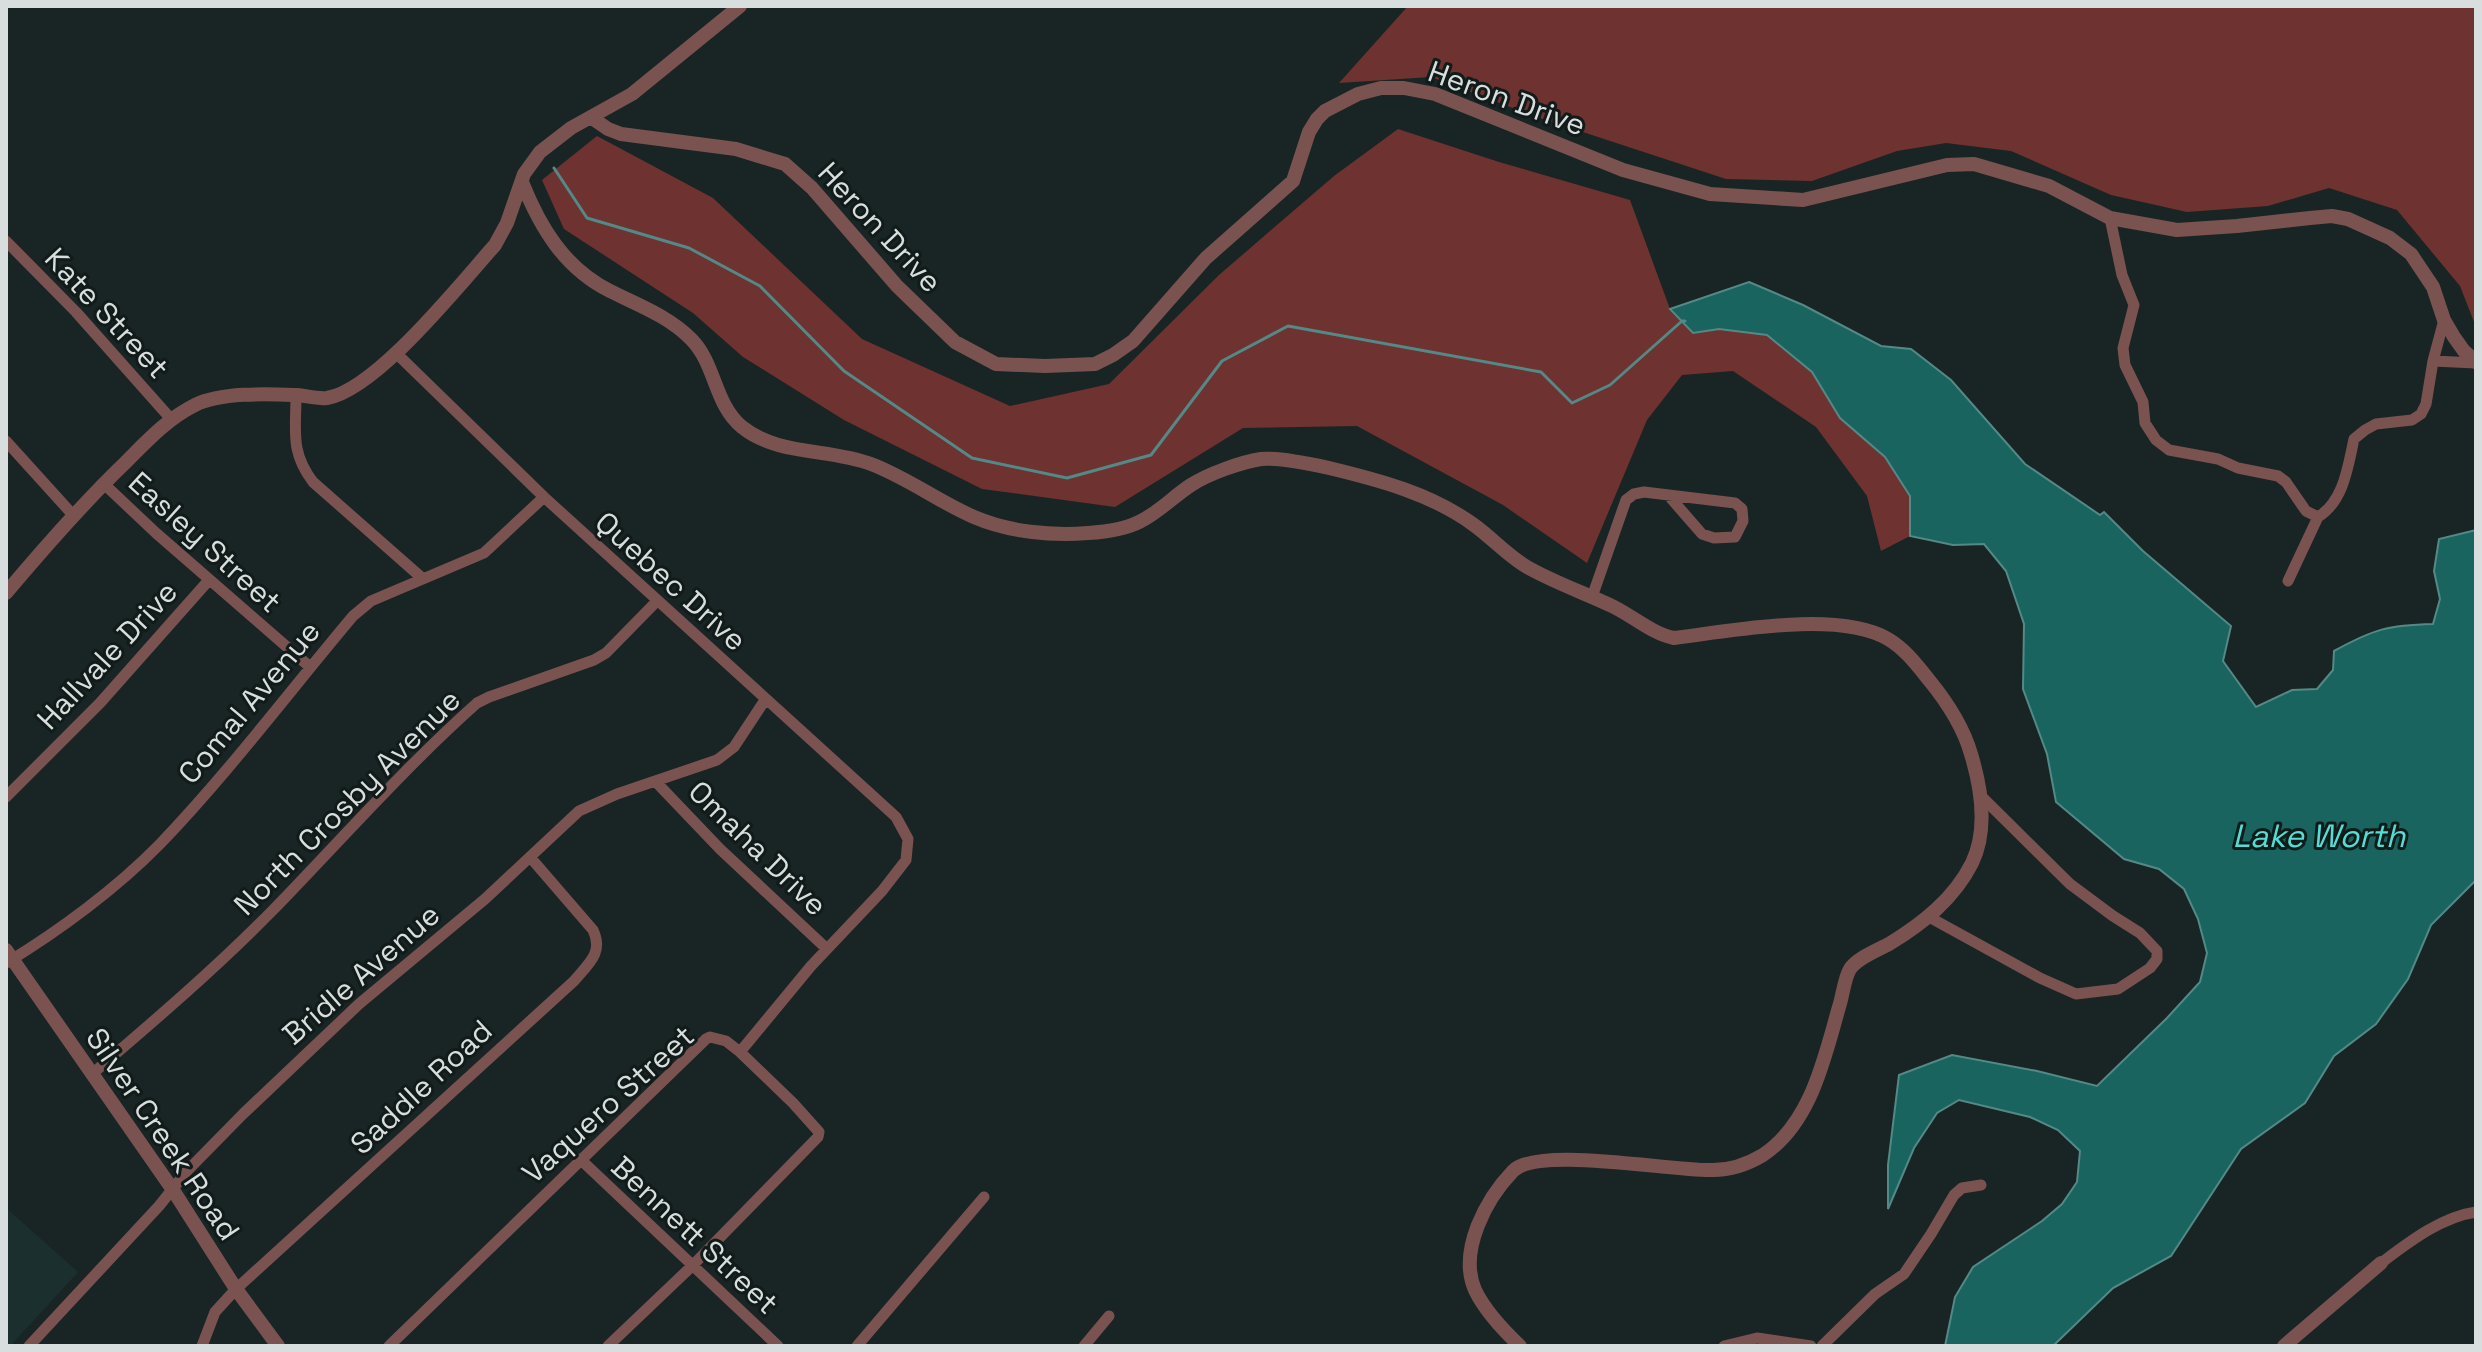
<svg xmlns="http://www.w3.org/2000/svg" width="2482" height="1352" viewBox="0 0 2482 1352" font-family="'Space Grotesk',sans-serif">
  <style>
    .built { fill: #1b302e }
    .green { fill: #6e3231 }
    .water { fill: #1a6460; stroke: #538986; stroke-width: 2 }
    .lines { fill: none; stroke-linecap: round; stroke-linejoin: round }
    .stream { stroke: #538986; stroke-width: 3 }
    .minor { stroke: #7a5350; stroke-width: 11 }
    .tertiary { stroke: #7a5350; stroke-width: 14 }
    .labels { text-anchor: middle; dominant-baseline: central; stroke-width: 6; stroke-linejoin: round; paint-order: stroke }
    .street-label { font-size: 30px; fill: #d7dedd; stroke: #101b1a }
    .water-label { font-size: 32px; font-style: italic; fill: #54ddd4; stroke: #101b1a }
  </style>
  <rect width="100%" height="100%" fill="#192524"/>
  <path class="built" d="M6,1208L78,1272L10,1346H6Z"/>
  <path class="green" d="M1408,6H2476V327L2460,286L2397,210L2329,188L2268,206L2187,212L2111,195L2011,151L1946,143L1897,151L1812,181L1726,179L1534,116L1431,77L1339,83Z
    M1398,129L1499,162L1630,200L1670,309L1693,333L1718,329L1767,335L1812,372L1840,418L1885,457L1910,496V536L1881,551L1867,496L1816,427L1733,371L1682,375L1647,420L1587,563L1503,505L1357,426L1243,428L1115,507L982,489L844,420L743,357L693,313L564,229L542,180L597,136L713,198L862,339L1010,406L1109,384L1219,275L1334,176Z"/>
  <path class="water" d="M1749,282L1803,305L1881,346L1911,349L1951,380L2025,464L2100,515L2104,512L2143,551L2231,626L2223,661L2256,707L2292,690L2317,689L2333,670L2334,651C2374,629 2388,625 2433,624L2440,599L2434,571L2439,539L2476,530V880L2431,925L2408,979L2376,1024L2334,1056L2305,1103L2241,1149L2171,1256L2113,1288L2053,1346H1945L1955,1297L1973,1267L2042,1221L2062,1204L2077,1182L2080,1151L2058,1130L2030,1117L1959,1100L1937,1113L1914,1148L1888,1209V1165L1899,1075L1952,1055L2037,1071L2097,1086L2167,1018L2200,982L2207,953L2198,919L2184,889L2159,869L2124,859L2056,802L2047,754L2023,689L2024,624L2006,571L1984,544L1953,545L1910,536V496L1885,457L1840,418L1812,372L1767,335L1719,329L1693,333L1670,309Z"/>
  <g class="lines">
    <path class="stream" d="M554,168L587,218L689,248L760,286L844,371L972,458L1067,478L1151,455L1222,361L1288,326L1541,372L1572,403L1610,385L1682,321H1685"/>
    <path class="minor" d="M2110,218L2122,275L2134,305L2123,348L2125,365L2143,402L2145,423L2156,440L2169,450L2218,459L2238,468L2278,476L2286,482L2306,511L2318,517C2344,501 2348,466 2354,439L2365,430L2376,424L2412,420L2421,414L2426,404L2433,361L2444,320
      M6,241L76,312L171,419
      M396,353L544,497L896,817L908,839L906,860L882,891L811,966L740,1052
      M2433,361L2476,363
      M296,395C296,431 290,452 313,482L422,578
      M6,441L73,515
      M103,483L156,533L310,667
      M2288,581L2318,517
      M1592,597L1626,500L1634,494L1644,492L1735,503L1742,509L1743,521L1735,537L1714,538L1702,534L1668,495
      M656,782L720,849L827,949
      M6,797L100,703L209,580
      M1929,917L2040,978L2076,994L2118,989L2150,968L2157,959V951L2140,933L2113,916L2070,884L1980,795
      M6,963C59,931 117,888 160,844C229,772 289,692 353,616L371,601L484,553L544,497
      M92,1074C154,1021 215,969 272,911C340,841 404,768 477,703L489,697L594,660L606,653L657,601
      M580,1159L778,1346
      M2381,1263C2409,1242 2441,1217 2476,1212
      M29,1346L159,1206L187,1171L243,1114L359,1004L485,899L579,811L617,794L717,760L734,747L765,700
      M202,1346L215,1312L236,1289L574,981C588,964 604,953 593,930L530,857
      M389,1346L706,1039L710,1037L726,1041L740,1052L793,1103L819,1132L818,1137L692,1266L608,1346
      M857,1346L984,1197
      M1084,1346L1109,1316
      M1724,1346L1757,1338L1811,1346
      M1822,1346L1875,1294L1904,1274L1931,1234L1954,1195L1962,1188L1981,1185"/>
    <path class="tertiary" d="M592,118L608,129L621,134L736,149L785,164L812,188L897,286L955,342L996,364L1045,366L1095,364L1113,355L1133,341L1206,258L1293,181L1309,132L1317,119L1325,111L1358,94L1381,88H1404L1435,94L1623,170L1710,194L1803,200L1947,165L1974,164L2049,186L2110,218L2177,230L2237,226L2310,218L2332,216L2348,219L2390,238L2411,254L2433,287L2444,320L2454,337L2464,351L2476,362
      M522,182C540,227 564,268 610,291C638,305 668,316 691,339C716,364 714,404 742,427C778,456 829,448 871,464C908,478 939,502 974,517C1009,532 1051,536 1088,533C1105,532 1126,529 1141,521C1159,512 1174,496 1191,485C1208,474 1241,462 1261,459C1279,457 1311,464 1329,468C1379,480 1432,494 1474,525C1492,538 1508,556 1527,567C1555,583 1585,593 1614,607C1634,617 1653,634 1674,638C1731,631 1838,610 1888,639C1905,649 1917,665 1929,680C1947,702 1963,726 1971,754C1981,787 1988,830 1972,863C1954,899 1922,924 1889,944C1878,950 1857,958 1850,969C1844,979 1843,995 1839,1007C1824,1059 1811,1123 1763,1155C1748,1164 1731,1170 1713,1170C1675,1172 1538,1145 1513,1171C1486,1199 1458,1251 1475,1290C1485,1311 1503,1330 1520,1346
      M6,593C44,548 82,504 125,463C147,441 167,419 195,405C222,392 267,394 297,395C307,396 317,399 327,398C376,390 460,284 495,245L507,223L524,174L540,152L571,128L632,94L740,6
      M6,950L173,1190L236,1289L278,1346
      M2284,1346L2381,1263"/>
  </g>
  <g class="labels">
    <g class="street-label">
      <text transform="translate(1507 98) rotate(20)">Heron Drive</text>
      <text transform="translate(880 227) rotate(47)">Heron Drive</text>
      <text transform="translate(107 313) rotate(47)">Kate Street</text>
      <text transform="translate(205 542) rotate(42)">Easley Street</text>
      <text transform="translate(671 581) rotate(42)">Quebec Drive</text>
      <text transform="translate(107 655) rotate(-47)">Hallvale Drive</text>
      <text transform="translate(249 702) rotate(-50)">Comal Avenue</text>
      <text transform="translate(347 802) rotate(-45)">North Crosby Avenue</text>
      <text transform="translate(758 848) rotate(44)">Omaha Drive</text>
      <text transform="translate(361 974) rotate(-41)">Bridle Avenue</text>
      <text transform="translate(421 1087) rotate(-43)">Saddle Road</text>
      <text transform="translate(608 1104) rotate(-42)">Vaquero Street</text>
      <text transform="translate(163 1134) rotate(56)">Silver Creek Road</text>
      <text transform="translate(695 1235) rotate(43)">Bennett Street</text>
    </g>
    <g class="water-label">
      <text x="2319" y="836">Lake Worth</text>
    </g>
  </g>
  <rect width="2482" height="1352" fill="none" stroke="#d7dedd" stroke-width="16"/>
</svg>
